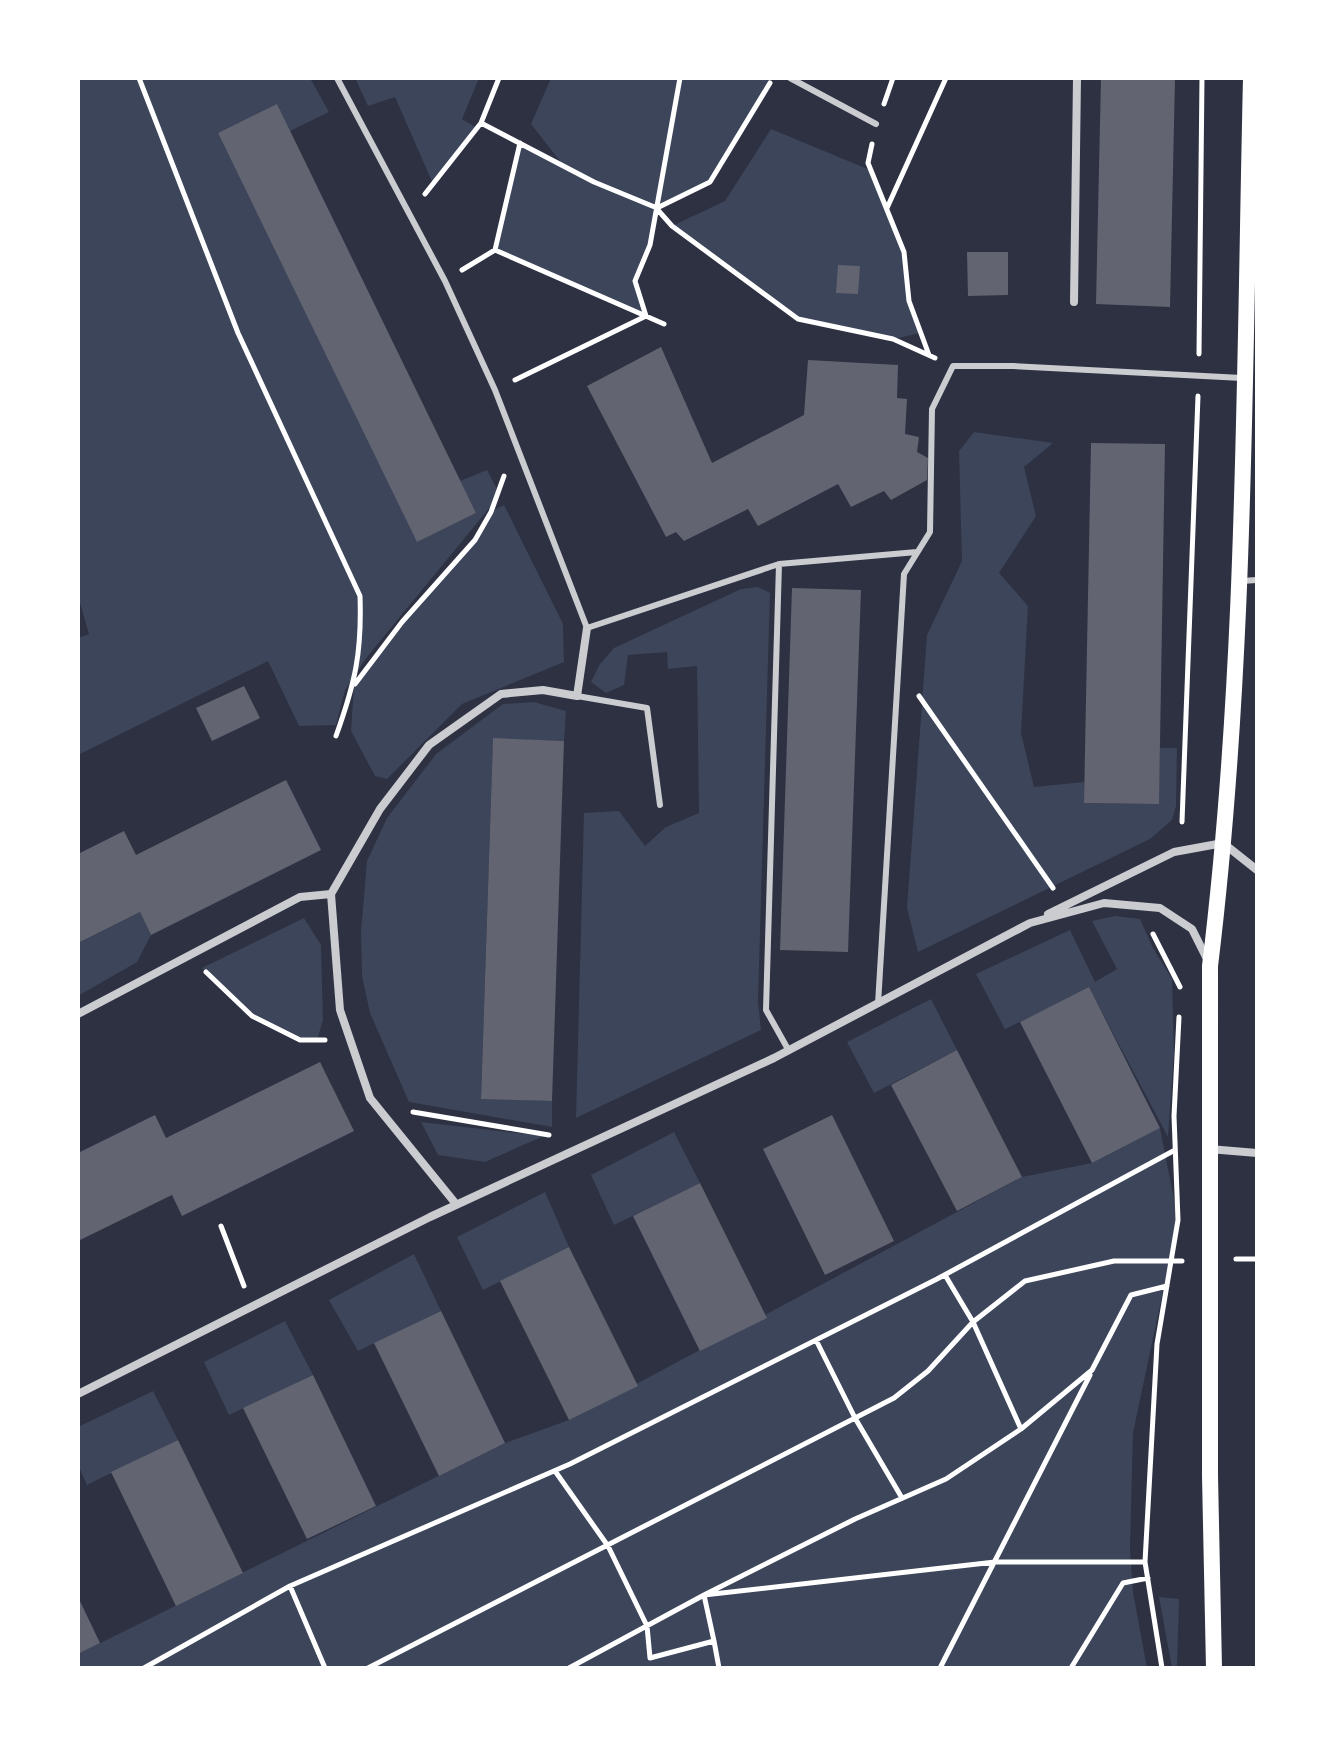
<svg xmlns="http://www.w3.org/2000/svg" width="1335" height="1746" viewBox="0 0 1335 1746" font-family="'Crimson Pro',serif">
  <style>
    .green { fill: #3c4559 }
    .building { fill: #626471 }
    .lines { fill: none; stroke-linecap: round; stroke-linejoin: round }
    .path { stroke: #fff; stroke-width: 5 }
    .service { stroke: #caccd0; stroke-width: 6 }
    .minor { stroke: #caccd0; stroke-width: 8 }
    .secondary { stroke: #fff; stroke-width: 16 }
  </style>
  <rect width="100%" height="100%" fill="#2d3142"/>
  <path class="green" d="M86,78H310L329,112L290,131L277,105L218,133L418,541L476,513L460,481L487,470L500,495L367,657L345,690L336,725L299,726L268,661L78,755V638L89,634L78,596V81Z
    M355,78H479L462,119L477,128L433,184L395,97L368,106Z
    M551,78H772L710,182L657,208L650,245L635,281L646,316L495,250L520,143L563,165L531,124Z
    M771,129L870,170L904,252L909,301L921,333L893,339L798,319L672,226L725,201Z
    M974,432L1053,443L1024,467L1036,516L999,573L1028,606L1021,733L1034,787L1084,782L1085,803L1158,804L1160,748H1177L1176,806L1172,820L1150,839L918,952L907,908L927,635L962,561L959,451Z
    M504,505L563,624L564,662L462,704L387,779L375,776L351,731L354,685L402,622L475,540L491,512Z
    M758,587L770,593L758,1001L761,1030L576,1118L584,813L619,811L645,846L666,827L699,813L697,666L668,669L667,652L628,655L624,685L606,693L591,682L600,664L614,648L741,589Z
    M534,702L566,711L564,741L493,739L481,1098L552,1101V1127L409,1102L370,1013L362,976L361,931L367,861L387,818L436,754L503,704Z
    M140,912L151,935L137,962L78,996V943Z
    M1115,916L1140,919L1153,948L1172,979L1174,1052L1168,1137L1089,988L1005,1029L976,974L1070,930L1095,982L1117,969L1092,921Z
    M304,918L321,945L323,1020L317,1040C269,1040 233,998 202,968Z
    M931,999L957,1050L874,1093L847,1042Z
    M421,1122L544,1136L485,1162L438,1155Z
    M1160,1128L1178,1220L1133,1433L1130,1549L1133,1592L1147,1668H78V1654L505,1443L569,1420L1022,1177L1092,1163Z
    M674,1132L700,1183L614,1225L591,1175Z
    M545,1192L569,1247L483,1290L457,1237Z
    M414,1254L441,1311L358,1351L329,1300Z
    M285,1321L313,1375L229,1415L204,1362Z
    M153,1391L178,1440L87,1485L78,1465V1427Z
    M1159,1597L1179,1599L1177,1668H1172Z"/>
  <path class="building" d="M1101,78H1175L1170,307L1096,304Z
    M277,104L476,513L417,542L218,133Z
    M967,252H1008V295L968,296Z
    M838,265L860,266L858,294L836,293Z
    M661,347L712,463L804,415L808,360L898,365L897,398L907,399L905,434L919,437L917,452L928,458L927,480L891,500L884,491L851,507L838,484L758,526L748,509L684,541L676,532L666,537L587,386Z
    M1091,443L1165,444L1159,804L1084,803Z
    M792,588L861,590L848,952L780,950Z
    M244,686L260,718L212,741L196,708Z
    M493,738L564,741L552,1101L481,1099Z
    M286,780L321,850L151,935L140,912L78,943V854L124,831L136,855Z
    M1089,987L1160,1128L1092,1163L1020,1022Z
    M957,1050L1022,1177L957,1211L891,1085Z
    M320,1062L354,1131L182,1216L172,1195L78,1241V1153L155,1115L166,1138Z
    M832,1115L894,1241L825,1275L763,1149Z
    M700,1183L767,1318L700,1351L633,1216Z
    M569,1247L638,1386L569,1420L500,1281Z
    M441,1311L505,1443L439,1476L374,1343Z
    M313,1375L376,1506L307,1539L243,1408Z
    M178,1440L243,1573L176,1606L111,1472Z
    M78,1597L100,1643L78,1654Z"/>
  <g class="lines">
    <path class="path" d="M139,78L238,333L360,596C362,653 355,683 336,736
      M884,104L893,78
      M481,123L594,182L657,208L710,182L770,83
      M872,144L868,163L904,252L909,301L929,355
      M425,194L481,123L499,78
      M887,208L946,78
      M657,209L672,226L798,319L893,339L935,358
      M495,250L520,143
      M462,270L495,250L664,324
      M1199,354L1202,78
      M515,380L646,316L635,281L650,245L680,78
      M355,684L402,622L475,540L491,512L504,476
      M919,696L1053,888
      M1182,822L1198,396
      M1153,934L1180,987
      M206,972L252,1016L300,1040H325
      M413,1112L549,1135
      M221,1226L244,1286
      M1236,1259H1257
      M945,1275L973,1322L1021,1429
      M816,1340L855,1418L902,1498
      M555,1471L608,1546L647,1626L650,1658L714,1641L704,1595L995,1562H1145
      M290,1586L325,1668
      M714,1641L719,1668
      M144,1668L290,1586L570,1464L937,1279L1175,1150
      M368,1668L894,1398L928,1371L973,1322L1025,1281L1114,1261H1182
      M569,1668L704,1595L855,1519L946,1479L1021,1429L1092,1370L1131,1295L1167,1286
      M940,1668L1090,1375
      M1071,1668L1123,1583L1148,1578
      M1162,1668L1145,1562L1157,1344L1178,1220L1174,1116L1179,1017"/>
    <path class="service" d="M337,78L445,281L495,390L587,628L779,564L917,552
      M790,78L876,124
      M779,564L766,1010L789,1051
      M1241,581L1257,580
      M577,696L647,708L660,805
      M878,1004L904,574L930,532L932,409L953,366H1013L1242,378"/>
    <path class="minor" d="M1074,302L1077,78
      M1048,914L1174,852L1223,843L1257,870
      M78,1014L300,897L331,894
      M1209,1149L1257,1153
      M456,1204L370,1098L340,1010L331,894L380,809L429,745L501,694L543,690L577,696L587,628
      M78,1394L430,1217L774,1058L1030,923L1104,903L1160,908L1192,929L1207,959"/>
    <path class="secondary" d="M1214,1668L1210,1476V966C1246,671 1244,374 1251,78"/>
  </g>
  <rect width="1335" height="1746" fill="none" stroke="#ffffff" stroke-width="160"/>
</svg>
